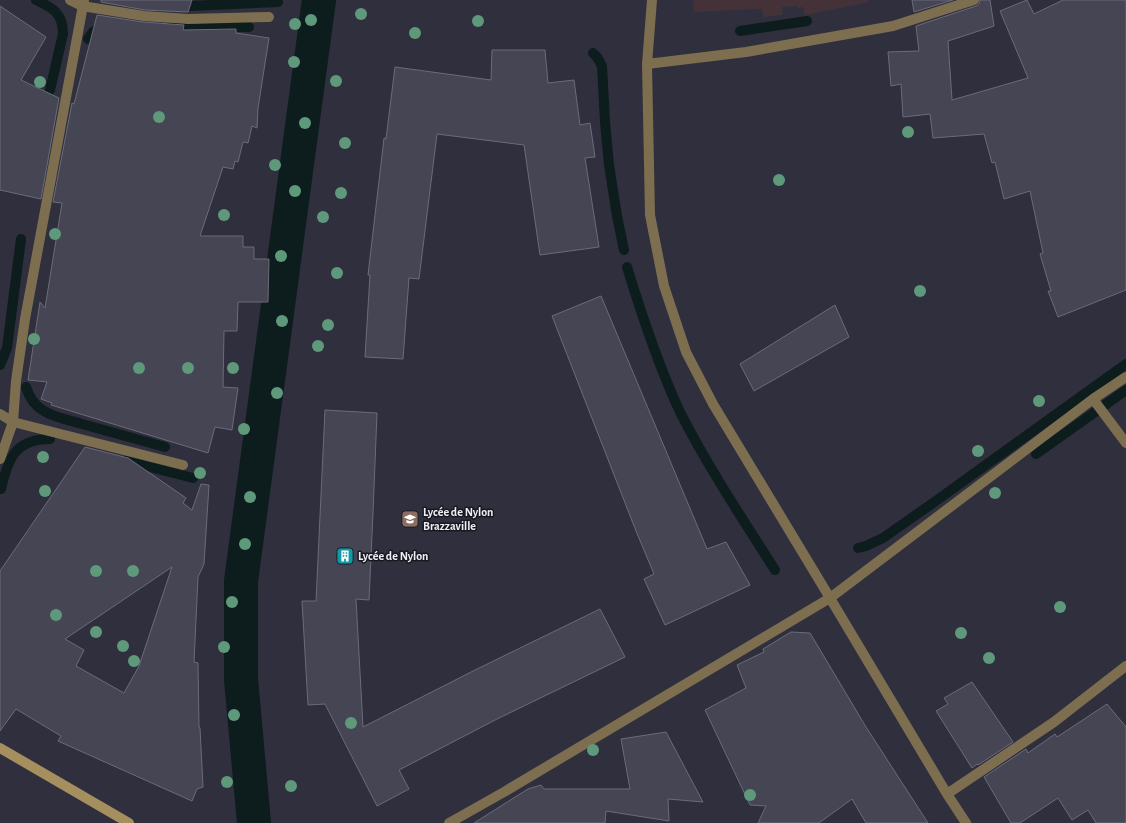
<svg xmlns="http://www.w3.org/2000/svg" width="1126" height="823" viewBox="0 0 1126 823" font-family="'Alegreya Sans',sans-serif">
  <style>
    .education { fill: #453239 }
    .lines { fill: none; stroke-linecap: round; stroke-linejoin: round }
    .stream { stroke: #0d1c1d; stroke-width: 10 }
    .canal { stroke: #0d1c1d; stroke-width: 34 }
    .building { fill: #454554; stroke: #6b6b7b; fill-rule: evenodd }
    .service { stroke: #7c6e4f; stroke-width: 10 }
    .minor { stroke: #7c6e4f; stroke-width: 10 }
    .secondary { stroke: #a68f5e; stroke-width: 10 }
    .tree { fill: #5f997b }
    .labels { text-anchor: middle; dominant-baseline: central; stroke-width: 3; stroke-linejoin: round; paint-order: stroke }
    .poi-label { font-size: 12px; font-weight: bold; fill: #eeeef8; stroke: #18181e; text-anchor: start }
  </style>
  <rect width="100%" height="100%" fill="#2f2f3d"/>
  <path class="education" d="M693,0H868V2L856,5L805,15L803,7L798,8V6L782,7V15L763,17L762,9L694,12Z"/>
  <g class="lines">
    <path class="stream" d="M36,0C53,8 63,13 63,34L50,90
      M178,5L190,6L278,2
      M171,27L193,28
      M201,27H249
      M740,31L807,21
      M88,39L93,32L102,26
      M593,53L597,57L602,66L605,122L609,165L617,216L624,250
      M627,267C642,316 658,365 680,412C708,467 742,518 775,570
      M0,365L7,348L21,239
      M26,387C29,397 35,406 44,411C55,418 70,420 82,424C110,432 137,439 165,447
      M1036,454L1126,390
      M126,461L193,478
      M1,489C8,459 15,439 50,439
      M858,548L866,546L883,538L933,503L1126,364"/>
    <path class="canal" d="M254,823L241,679V581L319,0"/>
  </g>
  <path class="building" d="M101,0H192L188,12L145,10L101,2Z
    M912,0H953L914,12Z
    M980,0H990L994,26L948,41L952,100L1028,78L1000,11L1027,0L1034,14L1063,0H1126V290L1058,317L1048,291H1051L1040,254L1043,253L1030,191L1004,199L995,162L992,163L984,134L933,138L930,114L903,117L901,84L891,86L888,52L919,51L916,26L976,6L979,4Z
    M0,6L46,37L21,80L59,98L41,199L0,190Z
    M97,15L143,22L184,25L183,30L236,29V33L269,38L258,108L257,128L252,126L248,143L243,142L238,162L235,161L233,169L223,167L200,236H243V247H254V259H269L268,302H238L237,331H224L223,387L238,388L232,430L215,427L208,453L51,405L52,403L41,399L47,382L28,380L40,302L45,308L62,203L53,202L72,103L74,104Z
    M492,50H545L548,83L574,80L580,125L590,123L595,157L585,158L599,247L540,255L524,145L437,134L419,279L409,278L403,359L365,357L370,275H368L384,138L386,139L395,67L491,80Z
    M601,296L707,549L726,542L750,585L665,625L644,579L654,574L636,531L552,316Z
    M835,305L849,337L754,391L740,364Z
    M325,410L377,413L373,513L369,600L356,599L363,727L473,671L600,609L625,657L497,719L399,770L409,789L377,806L325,704L308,705L302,601H316Z
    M85,447L128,458L186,498L183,503L192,510L201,484L209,485L204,564L198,577L194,662L198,663L199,727L200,728L203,787L197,789L192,801L58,741L61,736L16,709L0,731V571ZM172,567L139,666L124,693L76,666L84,650L65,639Z
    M791,632L810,633L866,727L928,823H866L852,799L819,823H758L766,806L750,805L705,710L746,688L737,665L764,652L763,649Z
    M972,682L1013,742L978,765L977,764L972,768L936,711L948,704L944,698Z
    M1107,704L1126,727V823H1096L1088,810L1072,820L1058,798L1020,823H1011L984,777L1026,749L1028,753L1055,734L1057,737Z
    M666,732L703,802L668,799L669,821L606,811L605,823H474L528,789L541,785L544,789H630L621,739Z"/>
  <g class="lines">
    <path class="service" d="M652,0L647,64L650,215L664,286L686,352L713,404L830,598
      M647,64L746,52L893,26L974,0"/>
    <path class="minor" d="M70,0L82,6L144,16L188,19L269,17
      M1093,399L1126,443
      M0,414L13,422L183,465
      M0,459L13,422L16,381L25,319L84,0
      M830,598L947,794L966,823
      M947,794L1054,722L1126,666
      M449,823L504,792L830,598L1093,399L1126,377"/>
    <path class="secondary" d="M0,748L129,823"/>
  </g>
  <g class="tree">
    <circle cx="361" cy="14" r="6"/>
    <circle cx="311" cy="20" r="6"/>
    <circle cx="478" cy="21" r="6"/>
    <circle cx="295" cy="24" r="6"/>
    <circle cx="415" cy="33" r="6"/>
    <circle cx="294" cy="62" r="6"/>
    <circle cx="336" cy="81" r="6"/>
    <circle cx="40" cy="82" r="6"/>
    <circle cx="159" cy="117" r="6"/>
    <circle cx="305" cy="123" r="6"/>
    <circle cx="908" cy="132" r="6"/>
    <circle cx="345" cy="143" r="6"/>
    <circle cx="275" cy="165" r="6"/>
    <circle cx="779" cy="180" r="6"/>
    <circle cx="295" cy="191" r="6"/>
    <circle cx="341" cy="193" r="6"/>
    <circle cx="224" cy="215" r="6"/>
    <circle cx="323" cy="217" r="6"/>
    <circle cx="55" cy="234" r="6"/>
    <circle cx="281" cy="256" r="6"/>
    <circle cx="337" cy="273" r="6"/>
    <circle cx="920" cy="291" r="6"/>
    <circle cx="282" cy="321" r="6"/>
    <circle cx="328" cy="325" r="6"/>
    <circle cx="34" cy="339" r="6"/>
    <circle cx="318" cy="346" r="6"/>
    <circle cx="139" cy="368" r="6"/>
    <circle cx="188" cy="368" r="6"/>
    <circle cx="233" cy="368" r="6"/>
    <circle cx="277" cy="393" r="6"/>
    <circle cx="1039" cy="401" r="6"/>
    <circle cx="244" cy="429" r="6"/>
    <circle cx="978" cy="451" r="6"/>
    <circle cx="43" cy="457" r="6"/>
    <circle cx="200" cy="473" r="6"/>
    <circle cx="45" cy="491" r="6"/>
    <circle cx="995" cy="493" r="6"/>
    <circle cx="250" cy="497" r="6"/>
    <circle cx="245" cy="544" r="6"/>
    <circle cx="96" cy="571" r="6"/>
    <circle cx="133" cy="571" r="6"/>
    <circle cx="232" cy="602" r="6"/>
    <circle cx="1060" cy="607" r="6"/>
    <circle cx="56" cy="615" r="6"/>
    <circle cx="96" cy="632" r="6"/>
    <circle cx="961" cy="633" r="6"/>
    <circle cx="123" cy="646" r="6"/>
    <circle cx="224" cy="647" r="6"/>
    <circle cx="989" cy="658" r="6"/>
    <circle cx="134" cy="661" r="6"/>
    <circle cx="234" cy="715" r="6"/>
    <circle cx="351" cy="723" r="6"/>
    <circle cx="593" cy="750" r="6"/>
    <circle cx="227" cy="782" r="6"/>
    <circle cx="291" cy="786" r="6"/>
    <circle cx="750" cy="795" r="6"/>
  </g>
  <defs>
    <g id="school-square" transform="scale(0.9)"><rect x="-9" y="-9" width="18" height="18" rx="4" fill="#8d6e63" stroke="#18181e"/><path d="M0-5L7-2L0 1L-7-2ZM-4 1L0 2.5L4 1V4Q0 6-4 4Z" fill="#fff"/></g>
    <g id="building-square" transform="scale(0.9)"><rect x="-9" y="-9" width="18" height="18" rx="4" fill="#0f9aa8" stroke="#18181e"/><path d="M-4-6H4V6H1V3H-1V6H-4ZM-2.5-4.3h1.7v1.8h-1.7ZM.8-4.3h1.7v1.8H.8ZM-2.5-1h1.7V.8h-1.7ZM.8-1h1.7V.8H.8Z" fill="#fff"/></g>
  </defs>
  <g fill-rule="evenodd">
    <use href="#school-square" x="410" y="519"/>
    <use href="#building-square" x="345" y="556"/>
  </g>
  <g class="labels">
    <g class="poi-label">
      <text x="423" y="512">Lycée de Nylon<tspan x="423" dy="14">Brazzaville</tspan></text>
      <text x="358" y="556">Lycée de Nylon</text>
    </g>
  </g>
</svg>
